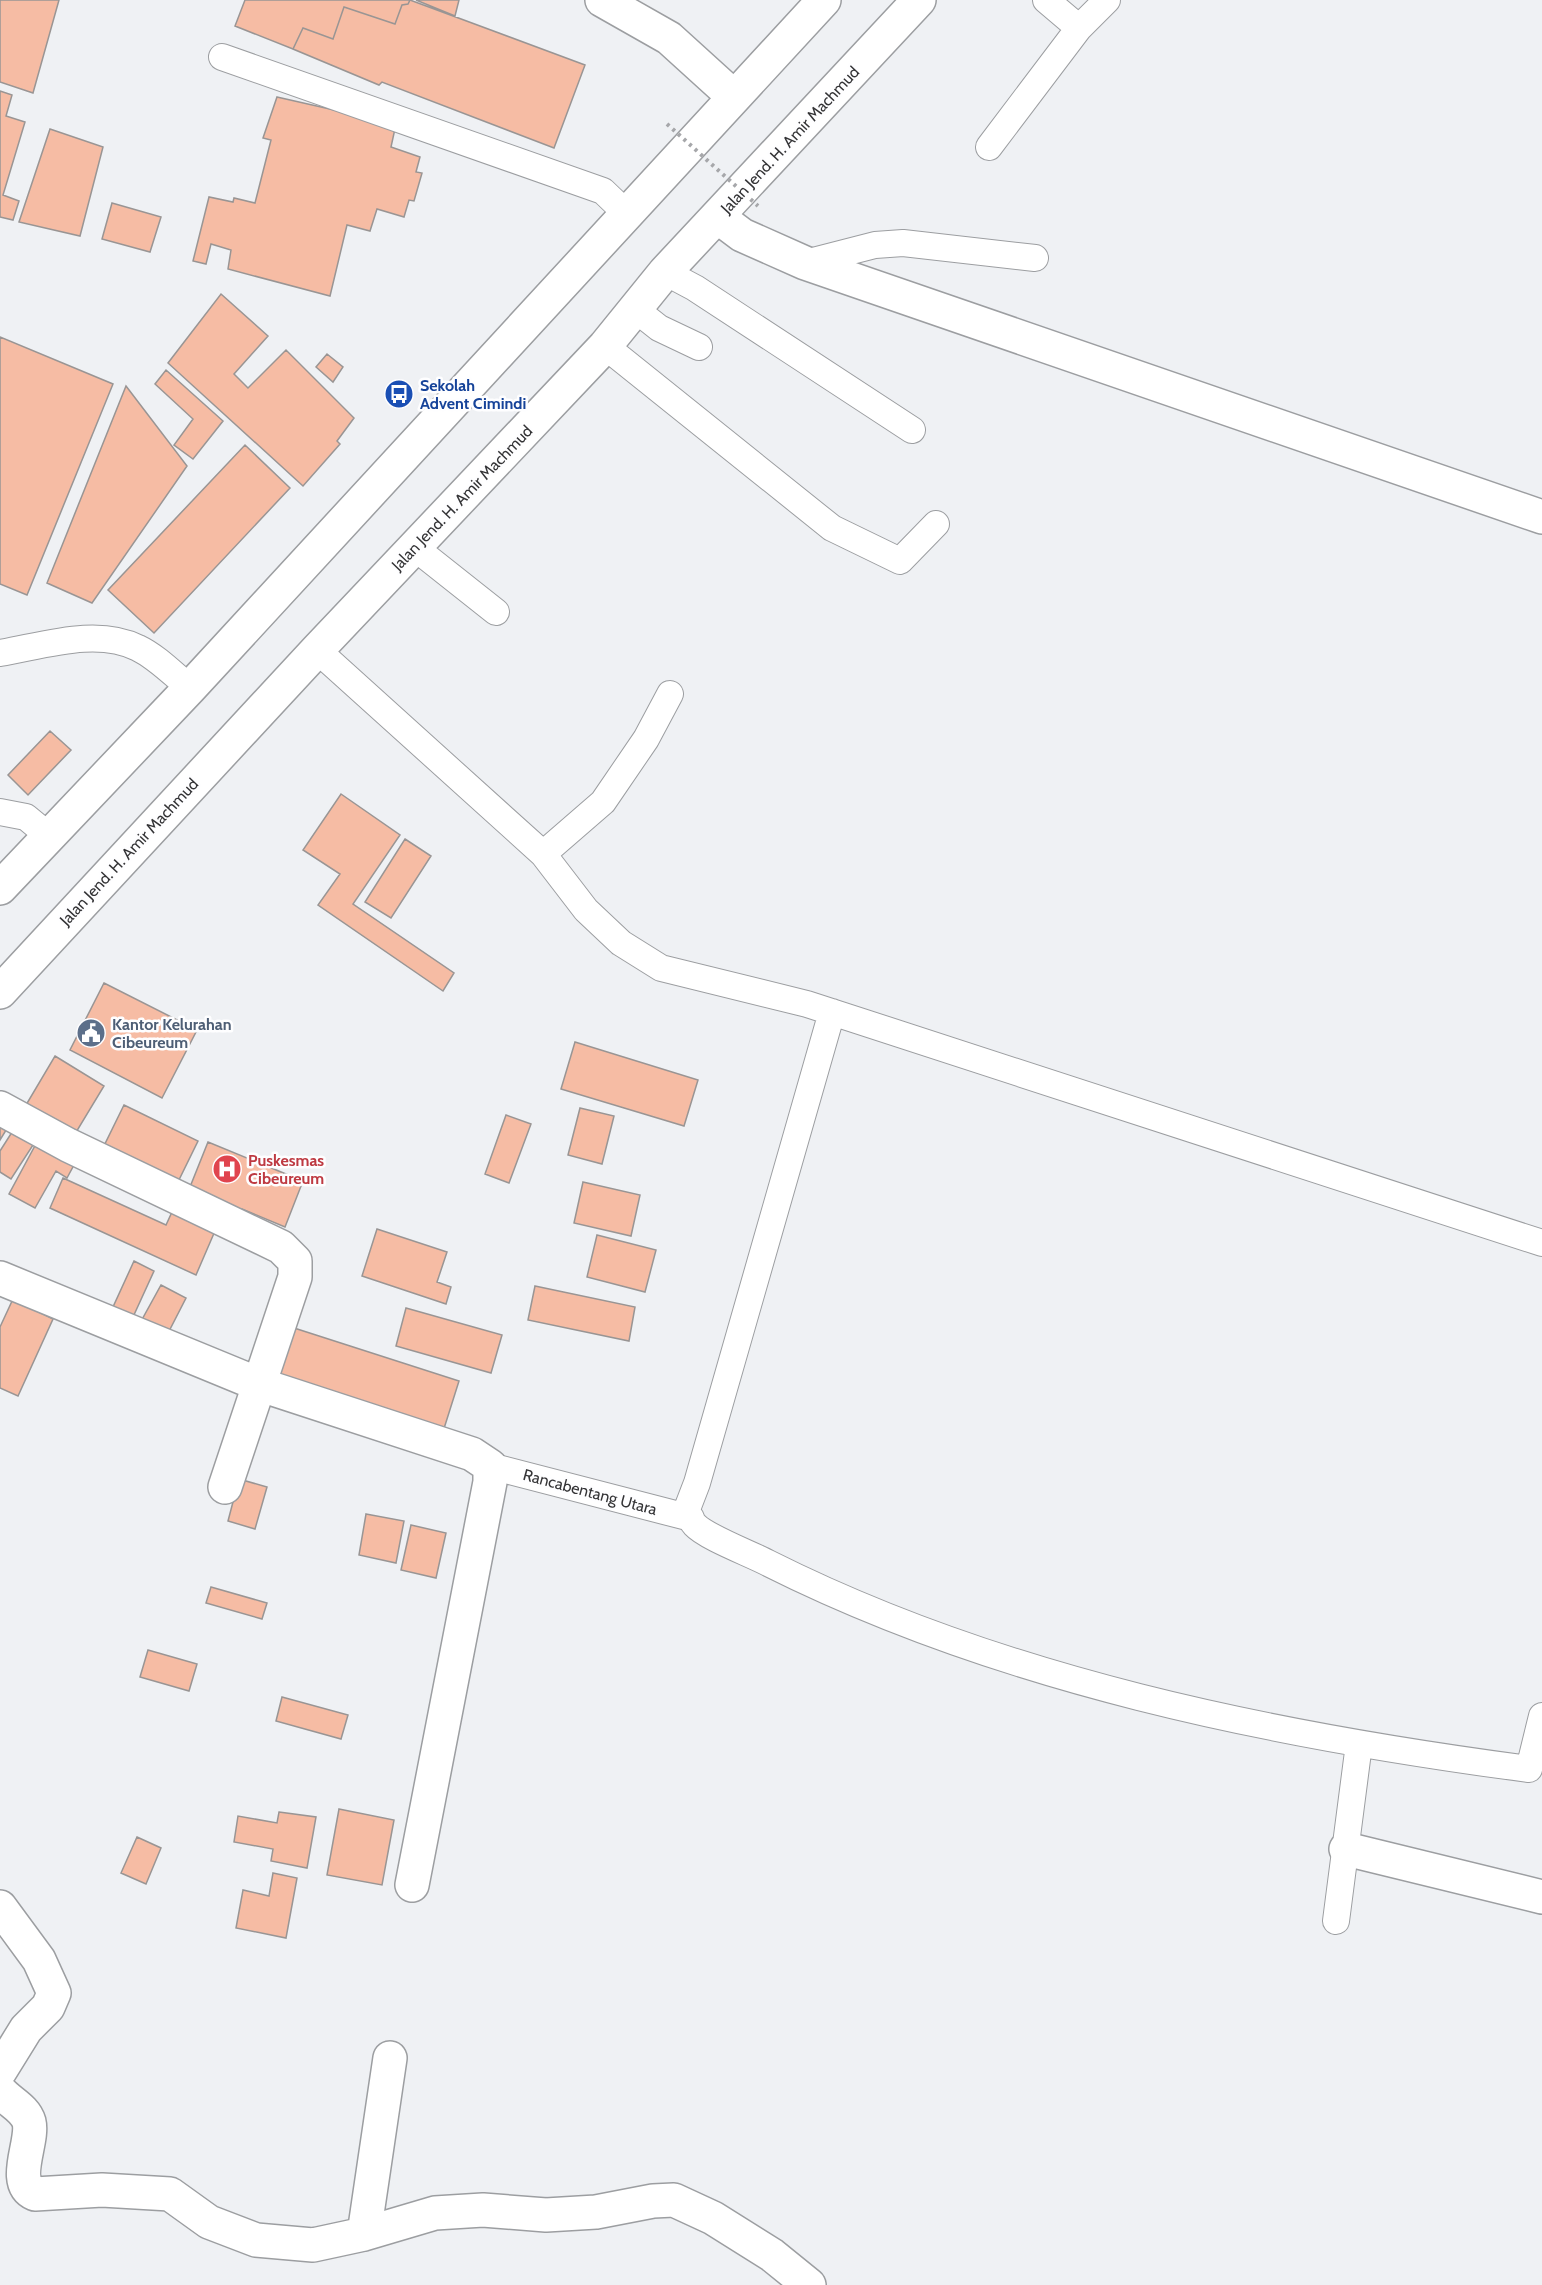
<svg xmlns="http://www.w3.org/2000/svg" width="1542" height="2285" viewBox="0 0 1542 2285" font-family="Cabin,sans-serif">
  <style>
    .building { fill: #f6bca4; stroke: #999594; stroke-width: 1.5 }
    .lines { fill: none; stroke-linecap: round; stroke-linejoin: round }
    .service-casing { stroke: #9c9ea1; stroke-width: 28 }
    .minor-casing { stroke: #9c9ea1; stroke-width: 36 }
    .trunk-casing { stroke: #9c9ea1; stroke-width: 36 }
    .service { stroke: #fff; stroke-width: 26 }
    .minor { stroke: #fff; stroke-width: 33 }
    .trunk { stroke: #fff; stroke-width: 33 }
    .path-bridge { stroke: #a6a7aa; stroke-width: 4; stroke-dasharray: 3 4.5; stroke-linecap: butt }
    .labels { text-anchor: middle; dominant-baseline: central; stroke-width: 5; stroke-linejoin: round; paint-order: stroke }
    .street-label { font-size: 16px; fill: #343436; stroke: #fefeff }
    .transit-label { font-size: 16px; font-weight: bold; fill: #164399; stroke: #fefeff; text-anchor: start }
    .service-label { font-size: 16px; font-weight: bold; fill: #4e5e75; stroke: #fefeff; text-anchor: start }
    .health-label { font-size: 16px; font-weight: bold; fill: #be3a42; stroke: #fefeff; text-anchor: start }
  </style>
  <rect width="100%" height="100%" fill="#eff1f4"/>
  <path class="building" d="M0,0H59L33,93L0,82Z
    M245,0H410L408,4L402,5L395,24L344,7L333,39L303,28L293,49L235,26Z
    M410,0L585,65L554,148L382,82L379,85L293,49L303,28L333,39L344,7L395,24L402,5L408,4Z
    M416,0H459L455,16Z
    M0,91L12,95L6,116L25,122L3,195L19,201L13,220L0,217Z
    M277,97L396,124L391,147L420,157L416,172L422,173L414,201L409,200L404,217L377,209L370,231L347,225L330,296L228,269L231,250L211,244L206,264L193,261L209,197L233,202L234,198L255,203L271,140L263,138Z
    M50,129L103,147L80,236L19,222Z
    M112,203L161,217L150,252L102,239Z
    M221,294L268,336L234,374L248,388L286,350L354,418L337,441L340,444L303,486L168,363Z
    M0,337L113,384L27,595L0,584Z
    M327,354L343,367L333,382L316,367Z
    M166,370L223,421L193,459L174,445L193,419L155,384Z
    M126,386L187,466L92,603L47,583Z
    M245,445L290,488L154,633L108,590Z
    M50,731L71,750L28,795L8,775Z
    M341,794L400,835L353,904L454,973L443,991L318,905L340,874L303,850Z
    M405,839L431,856L391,918L365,902Z
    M104,983L197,1030L162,1098L70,1050Z
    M575,1042L698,1080L684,1126L561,1089Z
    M55,1056L104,1086L72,1139L23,1110Z
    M124,1105L198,1141L174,1190L100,1154Z
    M580,1108L614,1116L602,1164L568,1155Z
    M506,1115L531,1124L509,1183L485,1174Z
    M0,1116L11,1122L0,1140Z
    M14,1129L35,1142L11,1179L0,1172V1151Z
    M37,1142L75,1163L67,1178L56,1171L35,1208L9,1194Z
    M208,1142L303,1181L285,1227L242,1209L239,1216L190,1187Z
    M63,1178L166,1225L172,1212L215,1231L196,1275L50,1208Z
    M583,1182L640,1195L631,1236L574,1223Z
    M377,1229L447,1252L437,1282L451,1287L446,1304L362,1276Z
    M597,1235L656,1250L645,1292L587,1277Z
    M134,1261L154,1271L133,1317L113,1307Z
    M161,1285L186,1298L165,1339L139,1325Z
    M535,1286L635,1307L629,1341L528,1320Z
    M13,1299L53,1319L18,1396L0,1388V1327Z
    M406,1308L502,1335L491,1373L396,1346Z
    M291,1327L459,1381L441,1438L273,1383Z
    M239,1479L267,1487L255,1529L228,1521Z
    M366,1514L404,1521L396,1563L359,1555Z
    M411,1525L446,1533L436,1578L401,1570Z
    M211,1587L267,1603L262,1619L206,1603Z
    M148,1650L197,1664L189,1691L140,1677Z
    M282,1697L348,1715L341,1739L276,1721Z
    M339,1809L394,1820L382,1885L327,1875Z
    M279,1812L316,1817L307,1868L271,1861L273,1849L234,1842L238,1816L277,1823Z
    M137,1837L161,1848L146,1884L121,1873Z
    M273,1873L297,1878L286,1938L236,1928L243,1890L269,1896Z"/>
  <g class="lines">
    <g class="service-casing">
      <path id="service" d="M1046,0L1079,28
        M222,57L603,191L626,213
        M989,147L1079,28L1107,0
        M805,263L875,245L903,243L1035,258
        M665,272L695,288L912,430
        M635,309L659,328L699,347
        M605,346L832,528L900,561L936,524
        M414,547L496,612
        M317,650L543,854L586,910L621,943L661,968L807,1004L1542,1243
        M0,653C42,646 97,627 138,648C157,657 174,675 190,688
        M0,812L26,817L49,836
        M543,854L603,802L646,739L670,694
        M832,1012L697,1483L687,1509C689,1515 691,1521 695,1525C706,1537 751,1554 768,1563C1001,1680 1271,1735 1529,1769L1542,1716
        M490,1466L691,1518
        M1336,1921L1359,1744"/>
    </g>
    <g class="minor-casing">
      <path id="minor" d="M602,0L669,38L734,97
        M718,217L742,235L805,263L1542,517
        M0,1108L68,1145L281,1247L295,1261V1277L225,1487
        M0,1278L258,1384L472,1454L490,1466V1482L412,1885
        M1346,1849L1542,1897
        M0,1907L39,1960L54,1993L48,2007L26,2029L0,2071
        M0,2091C9,2102 25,2108 29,2122C34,2142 10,2183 35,2194L102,2190L170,2194L209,2222L256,2240L313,2245L364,2234L435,2213L483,2210L546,2215L596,2212L653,2201L674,2200L713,2218L772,2255L809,2285
        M364,2234L390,2058"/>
    </g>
    <g class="trunk-casing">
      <path id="trunk" d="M0,888L190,688L824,0
        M0,992L317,650L605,346L665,272L919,0"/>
    </g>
    <use href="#service" class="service"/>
    <use href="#minor" class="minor"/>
    <use href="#trunk" class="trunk"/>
    <path class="path-bridge" d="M667,124L758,206"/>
  </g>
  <defs>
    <g id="bus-disc" transform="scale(1.5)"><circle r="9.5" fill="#1a4fb4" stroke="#fefeff"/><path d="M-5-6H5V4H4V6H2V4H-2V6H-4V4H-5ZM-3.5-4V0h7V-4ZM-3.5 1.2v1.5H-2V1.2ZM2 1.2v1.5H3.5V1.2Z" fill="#fff"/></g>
    <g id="civic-disc" transform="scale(1.5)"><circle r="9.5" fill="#5c6f8a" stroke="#fefeff"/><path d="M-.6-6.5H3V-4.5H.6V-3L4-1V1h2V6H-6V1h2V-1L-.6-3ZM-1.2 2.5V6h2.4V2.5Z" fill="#fff"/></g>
    <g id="hospital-disc" transform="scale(1.5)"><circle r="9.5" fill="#e0444e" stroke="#fefeff"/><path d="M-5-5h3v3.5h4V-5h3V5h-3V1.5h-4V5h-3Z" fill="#fff"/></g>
  </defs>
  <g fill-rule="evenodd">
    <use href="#bus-disc" x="399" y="394"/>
    <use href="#civic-disc" x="91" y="1033"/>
    <use href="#hospital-disc" x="227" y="1169"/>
  </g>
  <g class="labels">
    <g class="street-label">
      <text transform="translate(790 140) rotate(-47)">Jalan Jend. H. Amir Machmud</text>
      <text transform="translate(462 498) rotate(-46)">Jalan Jend. H. Amir Machmud</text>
      <text transform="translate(129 852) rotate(-47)">Jalan Jend. H. Amir Machmud</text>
      <text transform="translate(590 1492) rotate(15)">Rancabentang Utara</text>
    </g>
    <g class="transit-label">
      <text x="420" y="385">Sekolah<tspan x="420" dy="18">Advent Cimindi</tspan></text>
    </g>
    <g class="service-label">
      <text x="112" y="1024">Kantor Kelurahan<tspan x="112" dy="18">Cibeureum</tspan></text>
    </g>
    <g class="health-label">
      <text x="248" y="1160">Puskesmas<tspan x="248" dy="18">Cibeureum</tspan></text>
    </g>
  </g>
</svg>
